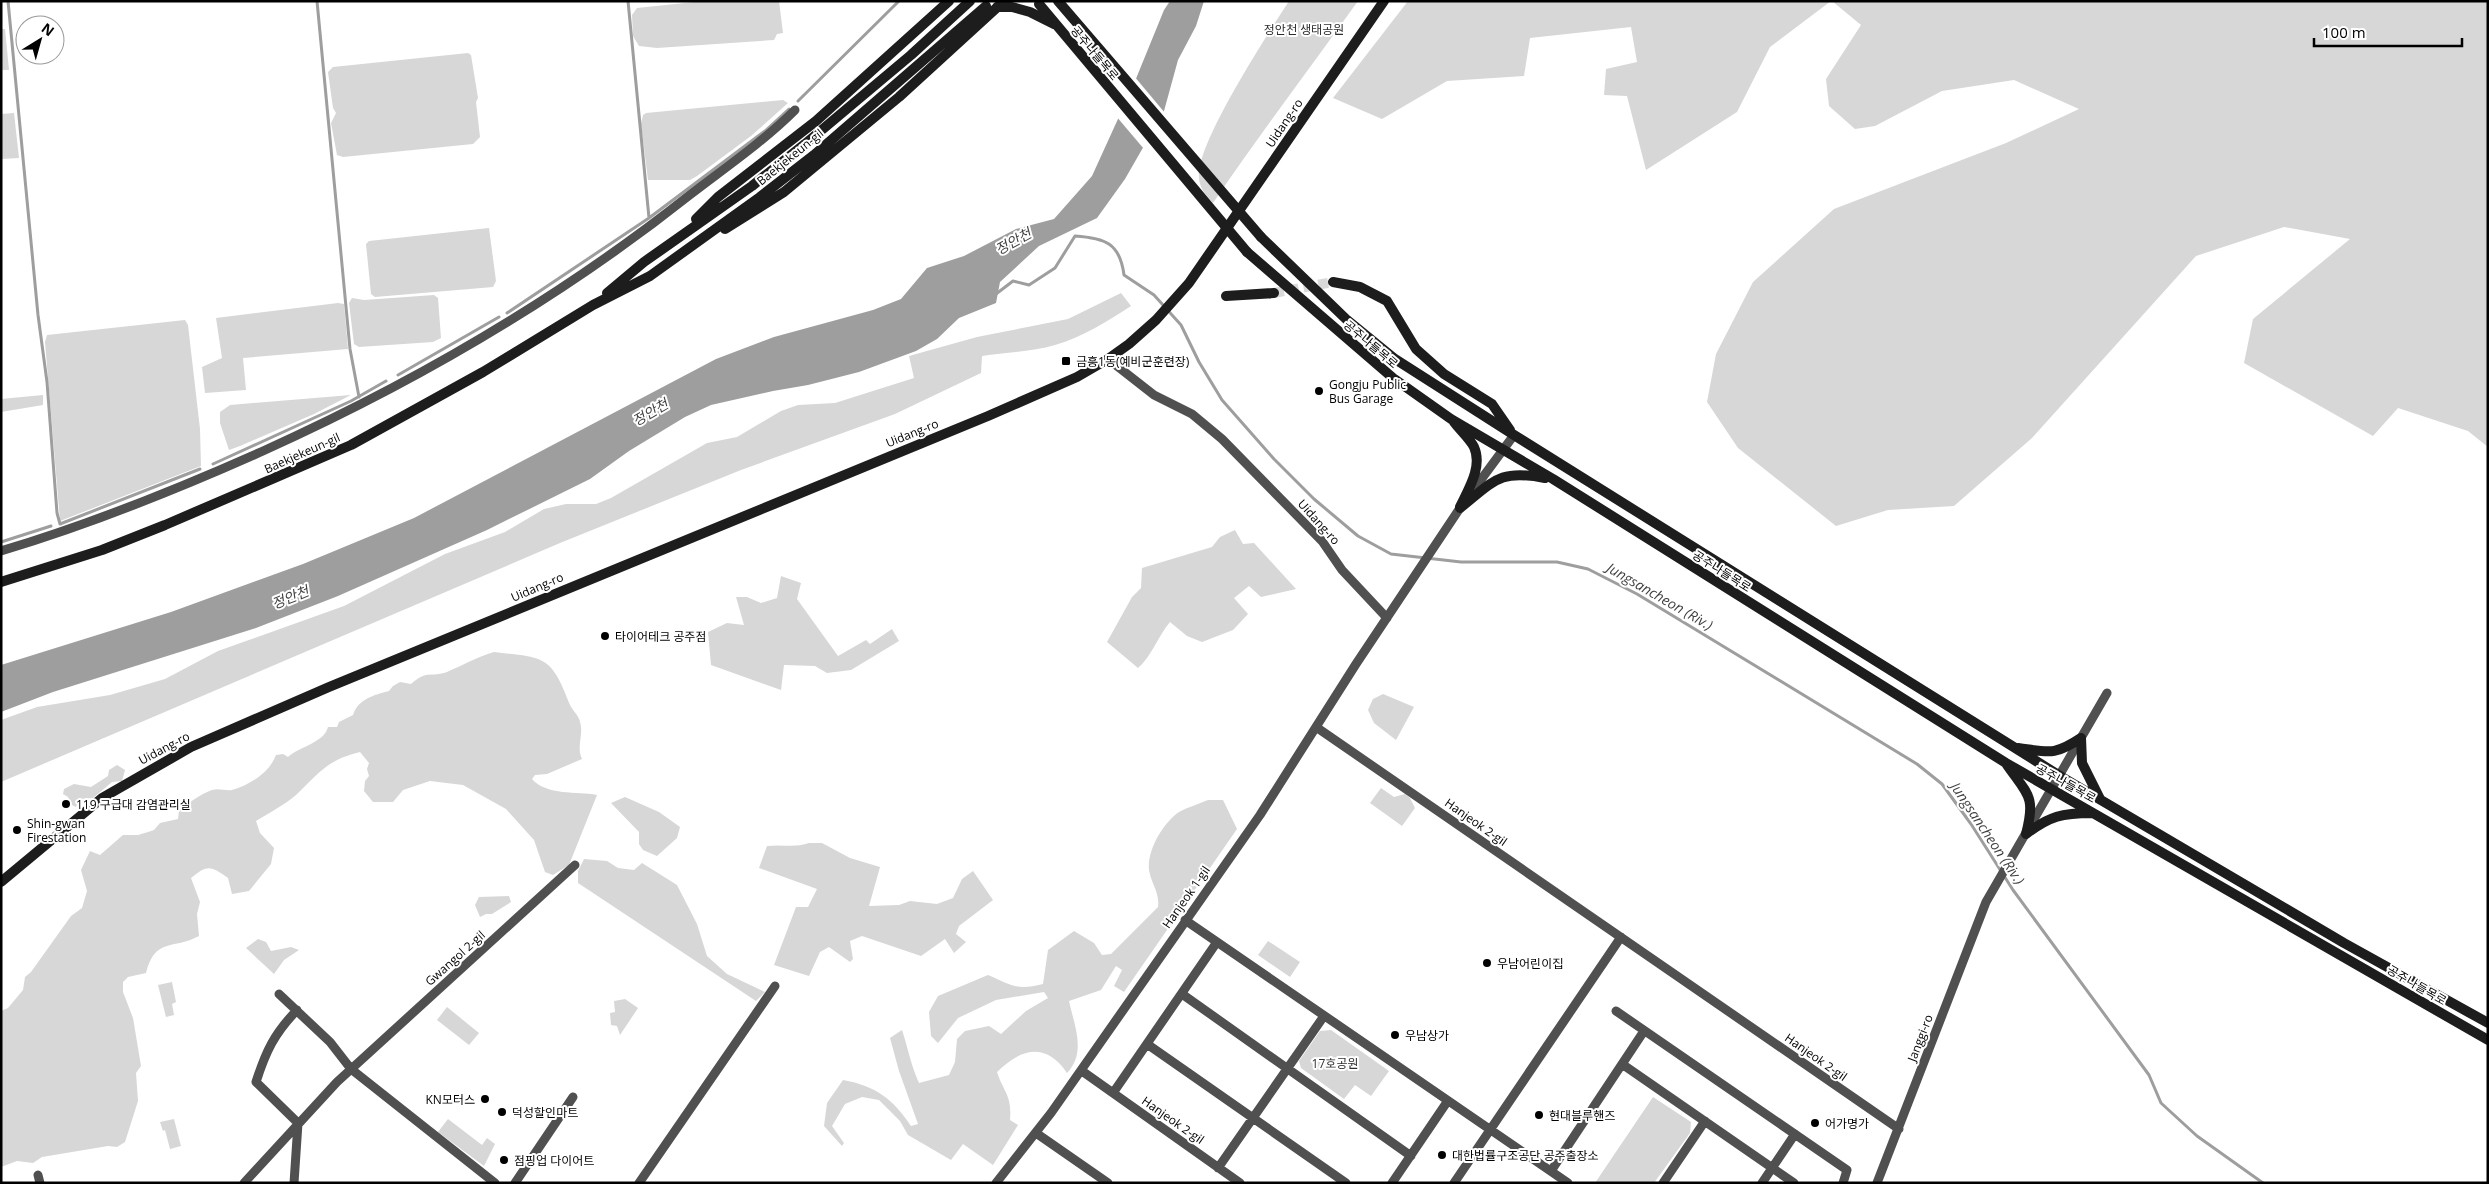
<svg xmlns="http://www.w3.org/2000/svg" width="2489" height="1184" viewBox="0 0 2489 1184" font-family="'Open Sans','Noto Sans KR',sans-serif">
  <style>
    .green { fill: #d7d7d7 }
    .water { fill: #9e9e9e }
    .pier { fill: #fff }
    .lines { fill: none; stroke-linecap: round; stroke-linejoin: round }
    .stream { stroke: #9e9e9e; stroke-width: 3 }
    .secondary-tunnel { stroke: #d9d9d9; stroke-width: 10; stroke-dasharray: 10 5; stroke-linecap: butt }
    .minor { stroke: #505050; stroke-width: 9 }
    .secondary { stroke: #1d1d1d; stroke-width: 10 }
    .secondary-bridge { stroke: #1d1d1d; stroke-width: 10 }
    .poi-dot { fill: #000; stroke: #fff; stroke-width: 2 }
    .labels { text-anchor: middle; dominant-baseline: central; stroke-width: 4; stroke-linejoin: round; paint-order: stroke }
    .park-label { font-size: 12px; fill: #2e2e2e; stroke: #fff }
    .street-label { font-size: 12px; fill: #000; stroke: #fff }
    .poi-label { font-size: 12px; fill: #000; stroke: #fff; text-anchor: start }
    .water-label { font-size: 14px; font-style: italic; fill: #3f3f3f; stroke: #fff }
  </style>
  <rect width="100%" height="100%" fill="#fff"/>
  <path class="green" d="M704,1H779L783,33L777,34L774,40L657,48L639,46L633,36L632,15L637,8Z
    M1289,1H1358C1310,68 1260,134 1213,203C1206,195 1199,188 1199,177C1196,144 1269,32 1289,1Z
    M1408,1H1831L1770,47L1737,112L1646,170L1627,96L1604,95L1606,69L1637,62L1631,27L1530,38L1524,76L1447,81L1382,119L1333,98Z
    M1832,1H2488V447L2468,431L2398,408L2373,436L2244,363L2253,319L2350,239L2284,227L2196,256L2032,438L1954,506L1888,510L1836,526L1738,448L1707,402L1716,354L1753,282L1834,209L2006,143L2079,109L2014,80L1942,91L1875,126L1855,129L1829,106L1826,79L1861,25Z
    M1,29H5L9,70H1Z
    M468,53L471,55L478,98L476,102L480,137L473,144L343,157L337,155L331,123L336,113L333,108L328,72L333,67Z
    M783,100L788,103L751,136L697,176L690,180H648L641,124L643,115L646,113Z
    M14,113L19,158L1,159V114Z
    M489,228L496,281L493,287L375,297L371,294L366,244L369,241Z
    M1121,293L1131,306C1106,322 1083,337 1055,345C1032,352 1005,352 982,356L981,373L895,414L741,470L560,543L1,782V720L37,707L110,695L165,679L218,651L344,606L445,554L505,532L544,509L566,504H596L611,498L707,443L737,437L781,411L798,405L835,403L914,378L909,356L977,337L1068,319Z
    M434,295L438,298L441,338L433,342L359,347L354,344L349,303L352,298L364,300Z
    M338,303L344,304L348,349L243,358L246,390L205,393L202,367L222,358L216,318Z
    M185,320L188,325L200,429L201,466L60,521L45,342L47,335Z
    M43,395V405L1,412V399Z
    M351,395L314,414L240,446L229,450L220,423V412L230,405Z
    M1235,530L1243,544L1254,543L1296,589L1261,597L1249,586L1234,598L1248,614L1233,630L1202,642L1187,636L1170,622C1158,636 1152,656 1138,668L1107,642L1132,597L1141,588L1142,568L1212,547L1220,537Z
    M781,576L801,583L797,599L838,656L866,640L870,644L892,629L899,641L851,670L827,673L815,666L784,665L781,690L711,665L708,632L727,623L744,625L736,597H747L761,603L777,598Z
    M494,652C545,658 551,655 570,705C573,711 579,716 580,722C584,735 576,746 582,759L547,774L535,775L532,779C547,796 577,791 597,795L569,865L553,875L545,872L534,840L506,809L463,785L430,781L403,790L393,802H373L364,791L365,781L369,776L367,769L369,763L360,752C327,760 319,773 296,795C284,805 269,813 256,821L260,833L274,848L271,864L249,891L232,894L228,878C211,866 208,864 191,878L200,902L197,914L199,936C173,950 155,937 146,973L128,977L123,982V992L133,1018L141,1066L136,1073L138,1101L125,1142L117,1147L108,1146L42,1157L33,1163L17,1161L1,1167V1011L8,1008L23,990L25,977L31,972L71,916L82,908L87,891L81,870L90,851L100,855L123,835H138L148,832L154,830L160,823L178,819L179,810C188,803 201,794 212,790C219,788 225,791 232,790C250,785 270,772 276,755L283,754L288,757C300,746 324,743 328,727H337L339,722L353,715C358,699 374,695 389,691L393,686L400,682L411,684C428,669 430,678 447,672C463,665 477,657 494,652Z
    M1383,694L1414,707L1396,740L1374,723L1368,710L1373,699Z
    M117,765L125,770L122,781L112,782L93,798L79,799L76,807L72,805L68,797L63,794L64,789L74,784L91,787L108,776L109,770Z
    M1381,788L1394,797L1405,794L1410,798L1415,808L1402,826L1370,803Z
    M625,797L659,812L680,827L677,838L657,856L643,850L639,844V832L611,803Z
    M1208,800H1223L1237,829L1124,992L1114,986L1122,970L1116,966L1101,990L1069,1001C1074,1025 1087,1052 1067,1073C1046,1042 1021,1048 997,1072C1004,1093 1012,1095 1010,1120L1018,1125L993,1165L963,1144L951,1160L908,1135L900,1121L879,1100L862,1097L845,1104L832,1126L844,1143L842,1146L824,1126L827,1103L843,1080C876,1086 893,1099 911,1126L918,1124L899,1071L890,1038L902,1030C908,1048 911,1066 919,1083L949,1075L955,1062L957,1039L965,1031L989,1026L1001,1034L1026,1011L1048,998L1044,992L996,1000L958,1018L938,1043L931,1036L929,1012L938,996L988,975C1011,985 1017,991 1043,984L1048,950L1074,931L1094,943L1102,955L1111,954L1158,907C1160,893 1151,883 1149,870C1147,850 1163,823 1179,812C1188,807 1199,804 1208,800Z
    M809,843H822L850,858L880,867L869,906L899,905L910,901L937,904L953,898L962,879L973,871L993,900L959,926L956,934L966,942L954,953L945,939L921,956L862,936L850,941L853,959L850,962L829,947L820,952L809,976L774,965L796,907H808L817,889L759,868L767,846C782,844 795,848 809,843Z
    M584,859L607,861L618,868L634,870L642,863L677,885L697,924L707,956L727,974L765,992L756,1001L578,883V871Z
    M509,896L511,902L492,914H486L480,917L475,905L479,897Z
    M258,939L266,942L271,951L291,947L299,950L284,960L274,974L246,948Z
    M1268,941L1300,962L1290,977L1258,955Z
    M172,982L176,1002L172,1004L174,1015L166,1017L158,985Z
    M625,999L638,1008L620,1035L617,1026L611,1025L610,1013L615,1012L614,1001Z
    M447,1007L479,1033L469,1045L437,1020Z
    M1331,1030L1389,1071L1371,1096L1355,1085L1344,1099L1301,1068L1299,1061L1320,1031Z
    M1653,1097L1691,1122L1690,1133L1654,1183H1595Z
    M174,1119L181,1146L170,1149L165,1130L163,1131L160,1122Z
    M448,1119L482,1145L487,1138L495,1144L484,1166L438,1132Z"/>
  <path class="water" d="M1170,1H1204L1196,26L1178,60L1164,111L1125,179L1097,218L1039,246L1000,282L996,303L959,318L937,339L916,351L859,372L808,385L773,391L711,405L685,417L629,451L590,479L487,530L338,596L256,628L53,692L1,712V665L171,612L303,564L414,518L716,359L774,337L873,310L901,299L927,268L964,256L1016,229L1054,219L1092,176L1133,86L1164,10Z"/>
  <path class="pier" d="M1134,76L1165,113L1144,149L1116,116Z"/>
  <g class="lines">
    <path class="stream" d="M8,1L38,315L47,382L57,513L60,524L200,469
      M317,1L350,349L359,397
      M628,1L649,218
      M798,101L899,1
      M996,294L1013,281L1029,285L1055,268L1075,236C1105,238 1120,243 1124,275L1154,295L1181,325L1199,362L1222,400L1274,459L1314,499L1358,536L1391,554L1461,562H1557L1588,569L1637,594L1917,764L1942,784L1971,824L2013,890L2149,1075L2161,1103L2197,1136L2263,1183
      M507,313L649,218L765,131L789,109
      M398,375L499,317
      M213,464L351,401L386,381
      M1,542L51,526"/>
    <path class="secondary-tunnel" d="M1274,293L1333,282"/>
    <path class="minor" d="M1108,359L1154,395L1192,414L1222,439L1322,541L1342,570L1387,618
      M1,551C91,524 178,489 263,451C416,382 560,298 691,194C726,167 764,141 795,110
      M1316,727L1899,1129
      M1185,920L1568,1183
      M279,994L330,1042L351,1069L495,1183
      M1182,994L1411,1156
      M1616,1011L1847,1170L1843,1183
      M1147,1044L1346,1183
      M1622,1064L1794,1183
      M1082,1071L1240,1183
      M1113,1093L1217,942
      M1036,1133L1108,1183
      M1218,1168L1324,1016
      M1551,1171L1644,1031
      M38,1175L40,1183
      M244,1183L337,1082L575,865
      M294,1183L298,1123L256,1082C266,1051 274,1034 297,1010
      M515,1183L573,1097
      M639,1183L775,986
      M996,1183L1051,1113L1260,815L1356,664L1460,508L1514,435
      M1392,1183L1447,1102
      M1454,1183L1621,937
      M1663,1183L1705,1121
      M1762,1183L1795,1134
      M1877,1183L1986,902L2107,693"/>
    <path class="secondary" d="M997,7H1012L1030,12L1054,24
      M696,219L718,197L816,121L949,1
      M725,229L784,192L899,97L1004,1
      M1261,237L1346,319L1395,359L1514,435L2060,776L2344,943L2488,1023
      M1247,252L1393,378L1451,419L1553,479L2006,763L2488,1040
      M1333,282L1360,287L1387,301L1416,349L1444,374L1492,404L1510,430
      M607,293L644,262L752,186L805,144L911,55L970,1
      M1226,296L1274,293
      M1454,422C1460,430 1470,439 1474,447C1483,467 1468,490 1460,507
      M1460,508C1494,481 1499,469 1545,478
      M1,582L102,550L165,525L351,445L483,372L593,305L650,276L760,197L814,155L986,6
      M2081,738L2082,763L2100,799
      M2018,748C2049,752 2054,756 2081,738
      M2007,765C2028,795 2036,796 2026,834
      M2026,834C2050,816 2062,813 2092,813
      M1,882L102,798L191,747L329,687L988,416L1077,377L1108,359L1129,344L1156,320L1189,283L1384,1"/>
    <path class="secondary-bridge" d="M1058,1L1261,237
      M1039,4L1247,252"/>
  </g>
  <g class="poi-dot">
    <rect x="1061" y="356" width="10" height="10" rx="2.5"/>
    <circle cx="1319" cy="391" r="5"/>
    <circle cx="605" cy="636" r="5"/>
    <circle cx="66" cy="804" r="5"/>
    <circle cx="17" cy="830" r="5"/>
    <circle cx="1487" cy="963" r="5"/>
    <circle cx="1395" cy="1035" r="5"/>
    <circle cx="485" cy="1099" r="5"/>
    <circle cx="502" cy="1112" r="5"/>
    <circle cx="1539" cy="1115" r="5"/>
    <circle cx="1815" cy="1123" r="5"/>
    <circle cx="1442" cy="1155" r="5"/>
    <circle cx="504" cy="1160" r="5"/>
  </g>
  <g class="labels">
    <g class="park-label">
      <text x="1304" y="29">정안천 생태공원</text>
      <text x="1335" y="1063">17호공원</text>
    </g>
    <g class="street-label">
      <text transform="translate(1095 53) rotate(50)">공주나들목로</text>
      <text transform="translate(1284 123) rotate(-56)">Uidang-ro</text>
      <text transform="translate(790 157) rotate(-39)">Baekjekeun-gil</text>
      <text transform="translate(1371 344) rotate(40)">공주나들목로</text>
      <text transform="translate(912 433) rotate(-22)">Uidang-ro</text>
      <text transform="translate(302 453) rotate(-24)">Baekjekeun-gil</text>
      <text transform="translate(1319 522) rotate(48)">Uidang-ro</text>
      <text transform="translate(1722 571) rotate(32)">공주나들목로</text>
      <text transform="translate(537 587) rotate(-23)">Uidang-ro</text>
      <text transform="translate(164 748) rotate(-28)">Uidang-ro</text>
      <text transform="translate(2066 783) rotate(29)">공주나들목로</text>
      <text transform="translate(1476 822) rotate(35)">Hanjeok 2-gil</text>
      <text transform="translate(1186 897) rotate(-55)">Hanjeok 1-gil</text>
      <text transform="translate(455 958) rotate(-42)">Gwangol 2-gil</text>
      <text transform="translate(2417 985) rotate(30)">공주나들목로</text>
      <text transform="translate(1920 1038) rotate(-69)">Janggi-ro</text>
      <text transform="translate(1816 1057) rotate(35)">Hanjeok 2-gil</text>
      <text transform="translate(1173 1120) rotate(35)">Hanjeok 2-gil</text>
    </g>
    <g class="poi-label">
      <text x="1076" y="361">금흥1동(예비군훈련장)</text>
      <text x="1329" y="384">Gongju Public<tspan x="1329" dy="14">Bus Garage</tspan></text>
      <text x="615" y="636">타이어테크 공주점</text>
      <text x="76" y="804">119 구급대 감염관리실</text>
      <text x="27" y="823">Shin-gwan<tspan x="27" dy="14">Firestation</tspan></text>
      <text x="1497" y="963">우남어린이집</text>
      <text x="1405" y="1035">우남상가</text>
      <text x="475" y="1099" text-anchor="end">KN모터스</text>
      <text x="512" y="1112">덕성할인마트</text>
      <text x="1549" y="1115">현대블루핸즈</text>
      <text x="1825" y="1123">어가명가</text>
      <text x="1452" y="1155">대한법률구조공단 공주출장소</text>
      <text x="514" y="1160">점핑업 다이어트</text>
    </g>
    <g class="water-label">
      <text transform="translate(1013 241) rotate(-29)">정안천</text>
      <text transform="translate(650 412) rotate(-30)">정안천</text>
      <text transform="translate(1660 596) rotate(30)">Jungsancheon (Riv.)</text>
      <text transform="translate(290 597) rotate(-22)">정안천</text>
      <text transform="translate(1988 833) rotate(56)">Jungsancheon (Riv.)</text>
    </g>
  </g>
  <rect width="2489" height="1184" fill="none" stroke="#000000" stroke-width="5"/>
  <g transform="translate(40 40) rotate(37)"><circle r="24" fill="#ffffff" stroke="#999999"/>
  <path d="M0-4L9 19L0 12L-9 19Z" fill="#000000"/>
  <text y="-8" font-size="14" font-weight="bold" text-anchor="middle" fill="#000000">N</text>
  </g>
  <path d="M2314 38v8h148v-8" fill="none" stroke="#000000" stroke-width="2.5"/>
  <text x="2322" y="38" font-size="15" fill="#000000" stroke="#ffffff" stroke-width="4" paint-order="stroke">100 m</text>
</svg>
